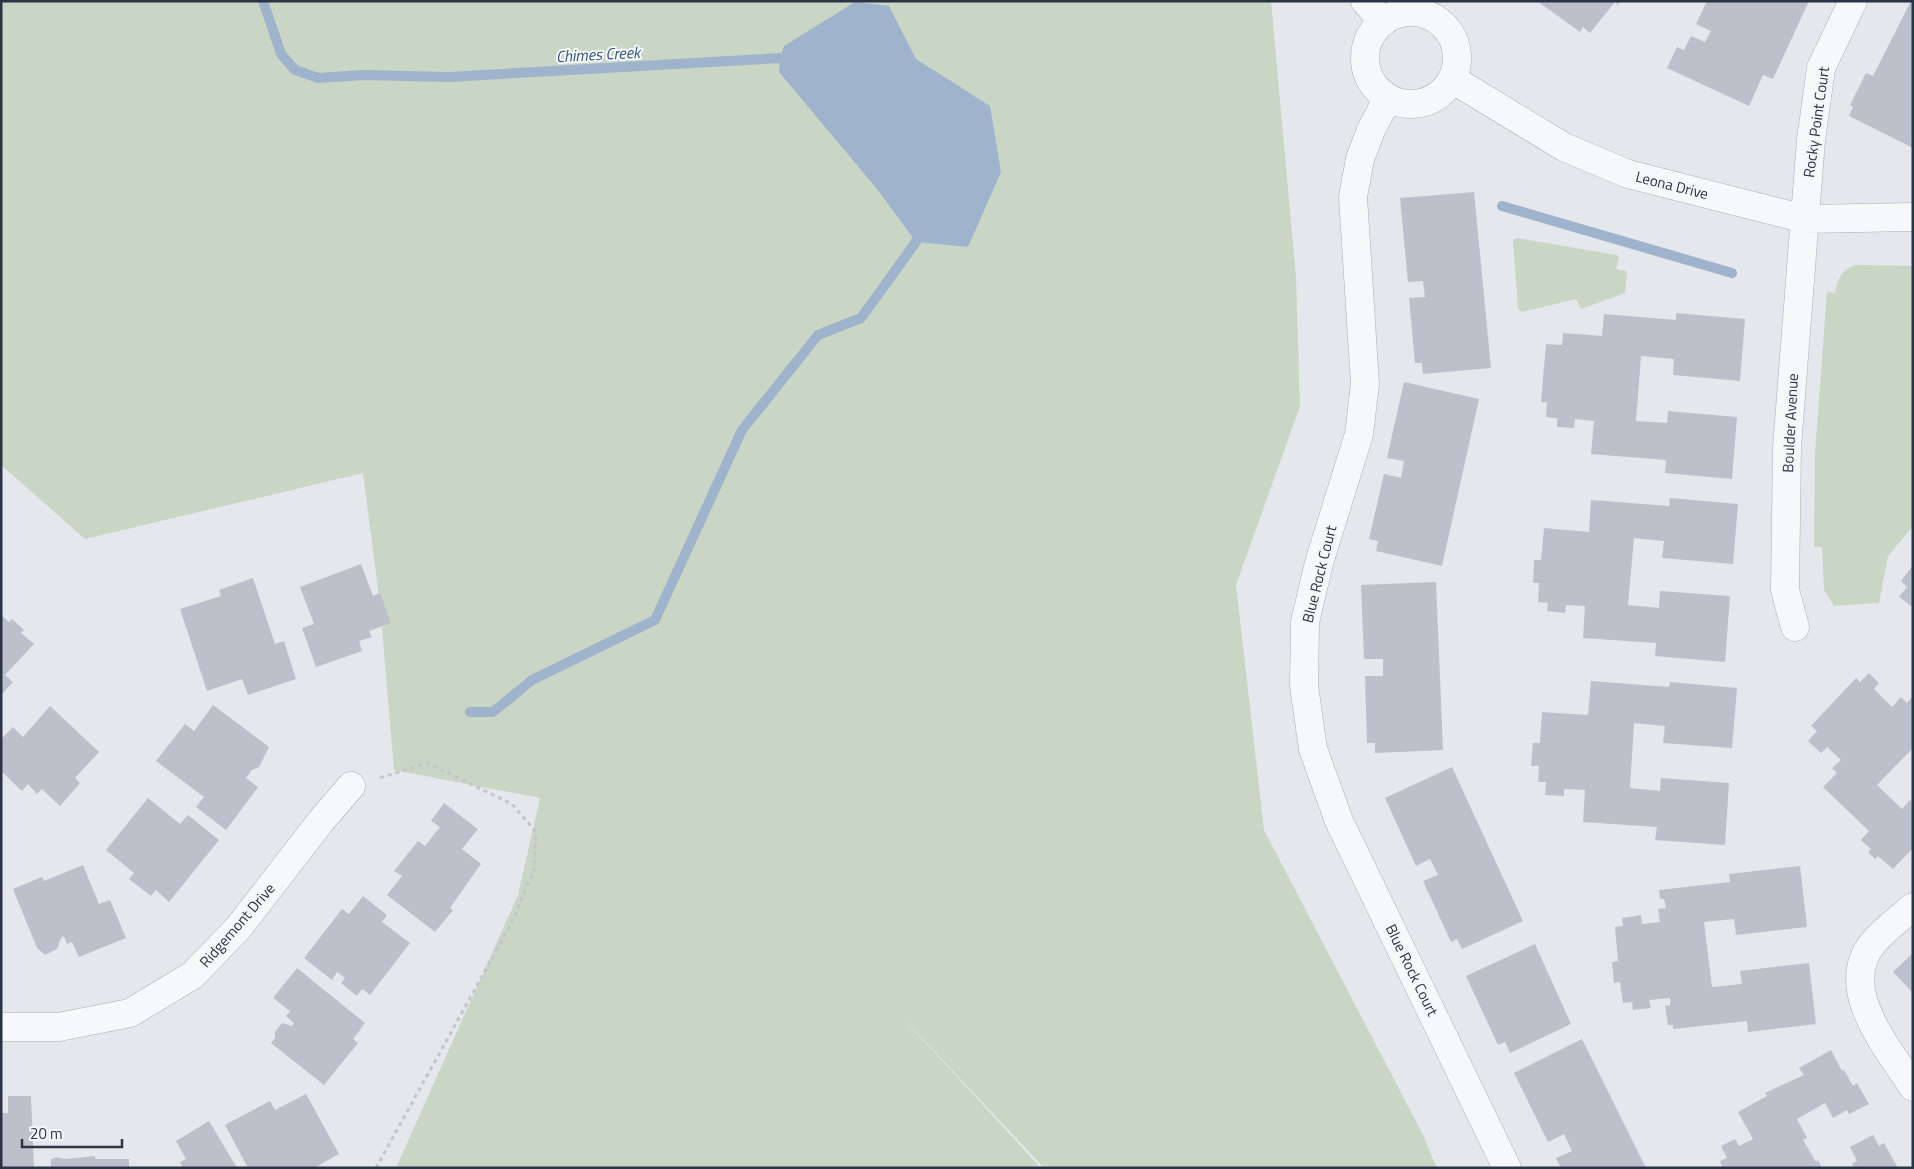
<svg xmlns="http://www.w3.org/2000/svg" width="1914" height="1169" viewBox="0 0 1914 1169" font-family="'Titillium Web',sans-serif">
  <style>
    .green { fill: #c9d6c5 }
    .water { fill: #9fb4cc }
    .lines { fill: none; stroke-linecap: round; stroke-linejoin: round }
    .stream { stroke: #9fb4cc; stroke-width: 10 }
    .building { fill: #bbc0ca }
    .minor-casing { stroke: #a9aeb7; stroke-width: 29 }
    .path { stroke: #c2c5cb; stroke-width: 3; stroke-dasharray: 4 4; stroke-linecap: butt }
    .minor { stroke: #f7f8fa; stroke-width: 28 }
    .labels { text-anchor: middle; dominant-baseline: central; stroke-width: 4; stroke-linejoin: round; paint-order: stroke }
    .street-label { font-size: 15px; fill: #2b3445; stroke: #f4f6f9 }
    .water-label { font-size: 16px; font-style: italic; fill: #34527a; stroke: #f4f6f9 }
  </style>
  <rect width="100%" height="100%" fill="#e4e7ec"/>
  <path class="green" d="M1,1H1271L1296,277L1300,406L1236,585L1264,830L1423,1135L1437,1168H1044L887,1001L1041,1168H396L518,895L540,798L394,770L380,605L363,473L85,539L1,465Z
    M1517,238L1617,255L1619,258L1616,269L1627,271L1625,293L1581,309L1576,299L1522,312L1518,309L1513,240Z
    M1855,265L1913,266V526L1888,556L1879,603L1834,606L1824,590L1822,547H1814L1815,454L1827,292L1835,293C1837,279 1841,271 1855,265Z"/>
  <path class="water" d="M855,2L889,6L916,59L990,106L1001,172L968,247L916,242L877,189L779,72L780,58L784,46Z"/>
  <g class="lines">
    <path class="stream" d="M263,1L281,54L295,70L318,78L364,75L449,77L780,58L792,61
      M1502,206L1732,273
      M470,712H493L532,680L655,620L742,430L818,335L861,318L916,242L919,230"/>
  </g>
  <path class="building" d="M1537,1H1620L1618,5L1615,2L1590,33L1583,27L1580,32Z
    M1707,1H1809L1773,79L1763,75L1749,106L1667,68L1677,47L1684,50L1691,36L1705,42L1711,31L1696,24Z
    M1911,1H1913V148L1849,116L1853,107L1850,105L1866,73L1873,76Z
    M1474,192L1491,368L1423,374L1422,363H1415L1409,298L1425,297L1423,281L1408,282L1400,198Z
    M1676,313L1745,319L1740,381L1673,375L1674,359L1641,356L1636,421L1667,423L1668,411L1737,417L1732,479L1665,473L1666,460L1591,454L1594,421L1575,419L1574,428L1557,427V418L1546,417L1547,402H1541L1546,344L1562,345L1563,333L1602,336L1604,314L1676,320Z
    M1404,382L1479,399L1442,566L1376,551L1378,541L1369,539L1384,474L1401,478L1404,461L1387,458Z
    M1670,498L1738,504L1733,564L1662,558L1664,541L1634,538L1628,605L1659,608L1660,591L1730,596L1725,662L1655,656L1656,643L1583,638L1585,606L1566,605L1565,613L1547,611L1548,603L1538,602L1539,583H1533L1534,560H1541L1544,528L1589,532L1591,500L1669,506Z
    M361,564L373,596L380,593L391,623L369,631L372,637L359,641L362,651L316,667L302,628L314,624L300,587Z
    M1913,565V607L1899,597L1907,587L1901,581Z
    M253,578L275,644L284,641L296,679L248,695L242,679L207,691L180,609L221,596L219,590Z
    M1436,582L1443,750L1375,753V743H1367L1365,676H1383V659H1364L1361,585Z
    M1,615L9,622L12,619L24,630L21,633L34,644L5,675L13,682L1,695Z
    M1869,673L1879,683L1874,689L1892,707L1901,697L1907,703L1913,696V748L1877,785L1902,809L1910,800L1913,803V848L1893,869L1878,856L1875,859L1868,852L1871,849L1861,840L1869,831L1823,787L1837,773L1832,768L1841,760L1827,747L1821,753L1808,741L1817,731L1811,726L1856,678L1860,682Z
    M1591,681L1669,687L1670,682L1737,688L1732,748L1663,743L1665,726L1634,723L1630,788L1660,791L1661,778L1729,783L1725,845L1655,840L1657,827L1583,822L1585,790L1564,789V796L1545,795L1546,782H1538L1539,766H1531L1533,743H1540L1542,712L1588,715Z
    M213,705L269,747L259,767L252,770L246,778L258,787L226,830L196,807L204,797L156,761L185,724L194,731Z
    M50,706L99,752L75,778L80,783L60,806L42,789L37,794L28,784L22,791L1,771V739L13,727L23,737Z
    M1452,767L1523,921L1462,949L1457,939L1451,942L1423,881L1438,875L1430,859L1416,866L1385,798Z
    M148,798L180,824L188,815L219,840L169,902L156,890L151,896L129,879L134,873L106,850Z
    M444,803L478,829L462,849L481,864L450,908L453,910L435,932L387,895L402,876L394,871L418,841L425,846L440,827L431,821Z
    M83,865L99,904L110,900L126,938L79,957L72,942L67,944L64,936L61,938L57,949L45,955L37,948L13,889L42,877L44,881Z
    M1800,866L1807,927L1736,935L1734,919L1704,922L1712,987L1742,984L1740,971L1809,963L1816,1024L1748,1032L1747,1021L1673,1029V1025H1668L1665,1006L1670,1005V998L1649,1000L1651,1008L1633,1010L1632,1002L1623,1003L1620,982L1614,983L1612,962L1618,961L1615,927L1623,926L1622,918L1641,915L1642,924L1660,922L1658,909L1666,908L1664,899H1660L1659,890L1730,882L1729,874Z
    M363,896L387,915L382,922L410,943L370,995L362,989L357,996L341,983L345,978L337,972L332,980L304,958L342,909L349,914Z
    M1535,944L1571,1024L1510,1053L1505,1042L1498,1045L1466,976Z
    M1913,953V993L1893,972Z
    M297,968L365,1023L353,1039L358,1043L324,1085L271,1043L275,1038V1032L282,1023L292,1026L294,1023L286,1016L290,1011L273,998Z
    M1582,1039L1646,1168H1561L1556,1158L1572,1151L1564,1134L1548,1142L1514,1073Z
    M1831,1050L1842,1071L1844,1070L1853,1086L1857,1083L1869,1104L1849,1114L1847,1110L1833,1118L1825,1103L1797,1119L1807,1138L1803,1140L1816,1162L1818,1160L1822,1168H1723L1720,1161L1727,1158L1721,1146L1735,1139L1739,1146L1753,1139L1738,1112L1767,1096L1765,1093L1804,1075L1799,1068Z
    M306,1094L339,1154L314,1168H248L225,1125L270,1101L275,1110Z
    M8,1096H31L34,1168H1V1113H8Z
    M209,1121L237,1168H183L180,1162L186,1159L176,1141Z
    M1873,1135L1879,1146L1884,1143L1898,1168H1854L1852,1164L1857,1161L1850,1147Z
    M95,1156V1159H129V1168H51V1159L55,1158V1157L65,1159Z"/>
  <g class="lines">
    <g class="minor-casing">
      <path id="minor" d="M1365,1L1383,22
        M1365 58a46 46 0 1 1 92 0a46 46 0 1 1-92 0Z
        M1452,79L1564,147L1628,174L1805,219L1913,217
        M1388,98L1371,130L1360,159L1353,197L1365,384L1359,434L1319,563L1305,622L1304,686L1313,749L1339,821L1507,1168
        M1795,627L1785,590L1787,447L1811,140L1821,68L1853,1
        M1913,907C1900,918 1884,930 1873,943C1836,989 1888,1048 1913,1087
        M1,1027H59L130,1013L193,975L239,927L321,821L351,786"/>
    </g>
    <path class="path" d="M376,1168L511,924L534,870L536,832L512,804L427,763L379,778"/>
    <use href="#minor" class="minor"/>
  </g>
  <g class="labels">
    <g class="street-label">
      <text transform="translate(1816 122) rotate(-82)">Rocky Point Court</text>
      <text transform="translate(1672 185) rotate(14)">Leona Drive</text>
      <text transform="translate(1790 423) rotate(-87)">Boulder Avenue</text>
      <text transform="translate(1319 574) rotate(-76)">Blue Rock Court</text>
      <text transform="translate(237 925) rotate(-49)">Ridgemont Drive</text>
      <text transform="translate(1412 970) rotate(64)">Blue Rock Court</text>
    </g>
    <g class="water-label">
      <text transform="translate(598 54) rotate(-3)">Chimes Creek</text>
    </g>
  </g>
  <rect width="1914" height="1169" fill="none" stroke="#2b3445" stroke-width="5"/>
  <path d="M22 1139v8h100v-8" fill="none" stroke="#2b3445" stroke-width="2.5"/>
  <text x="30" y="1139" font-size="15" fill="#2b3445" stroke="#f4f6f9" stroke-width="4" paint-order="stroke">20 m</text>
</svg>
